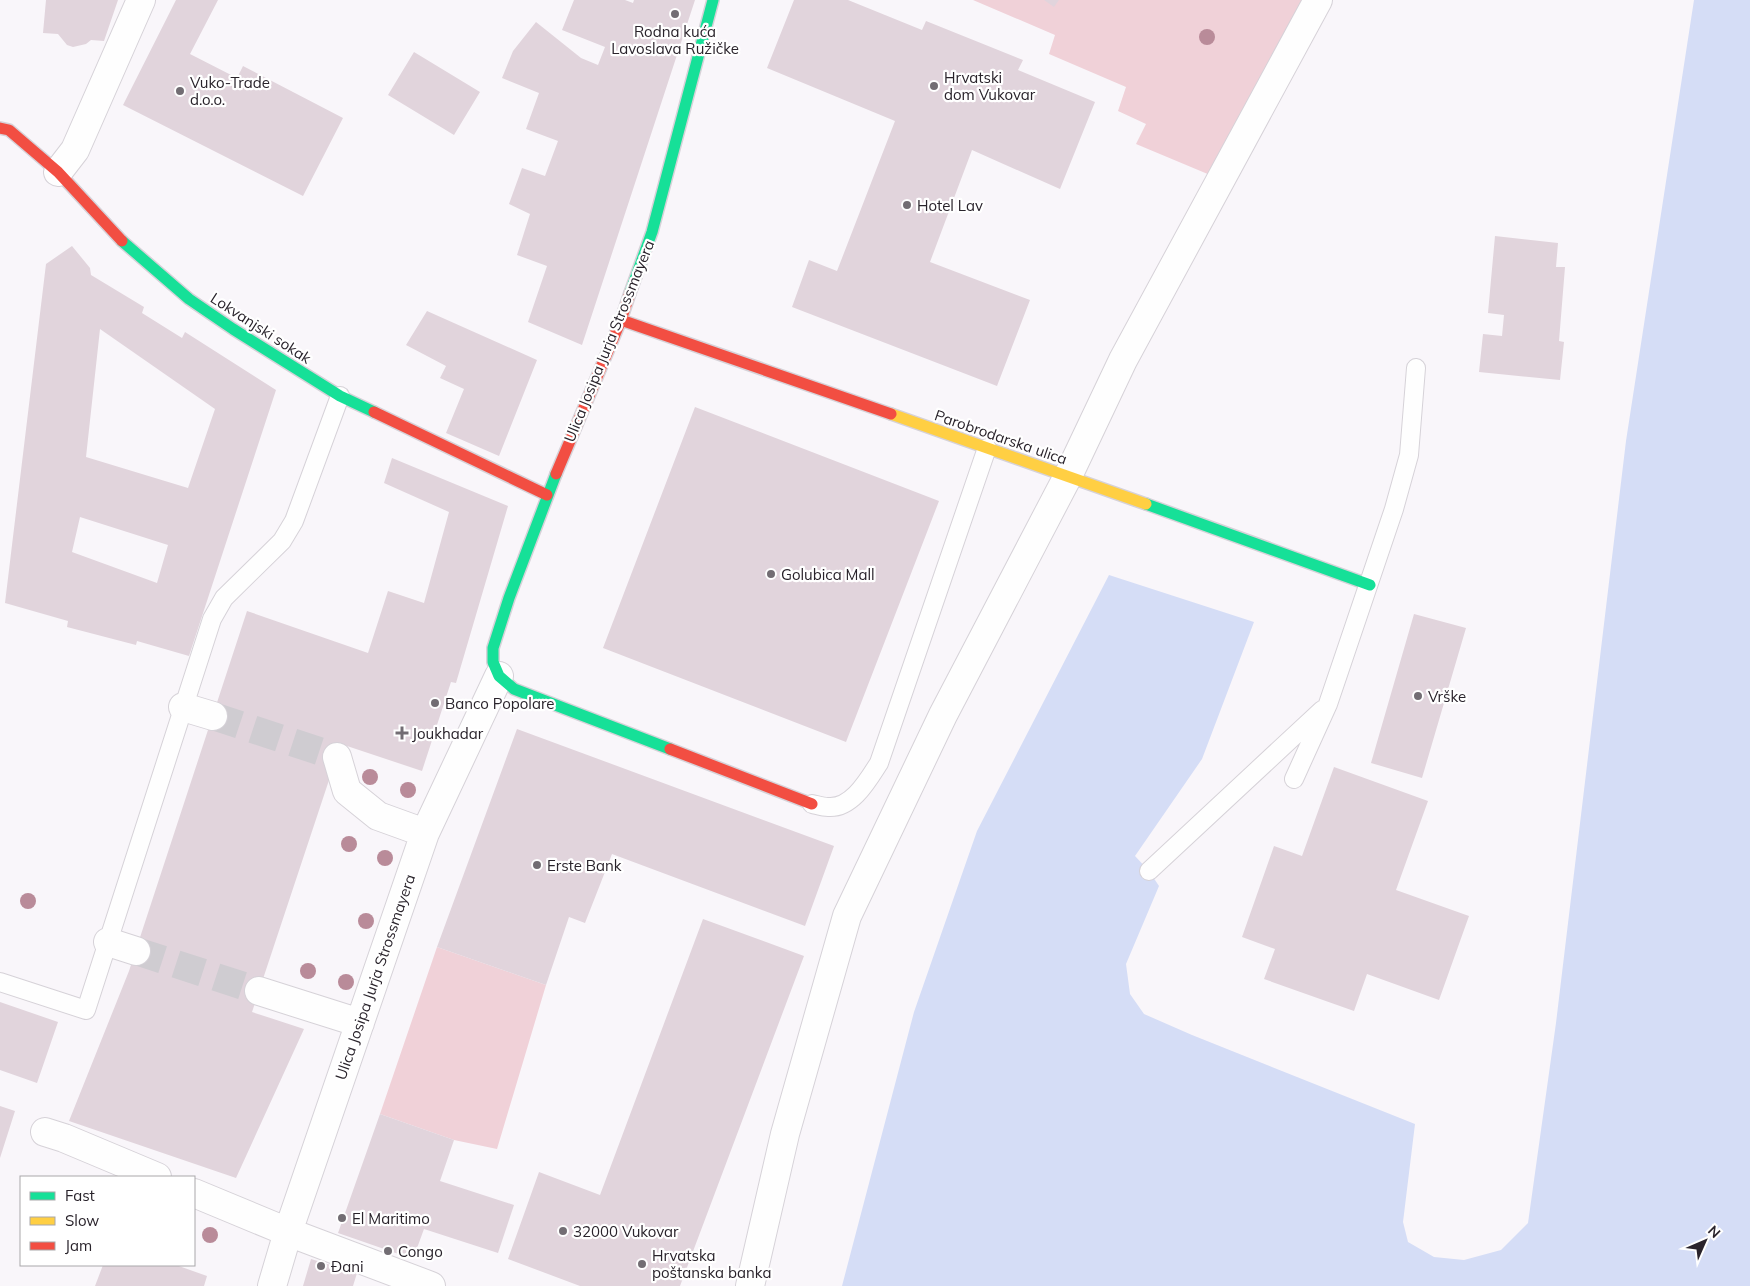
<svg xmlns="http://www.w3.org/2000/svg" width="1750" height="1286" viewBox="0 0 1750 1286" font-family="Mulish,sans-serif">
  <style>
    .grass { fill: #f0d1d8 }
    .water { fill: #d5ddf6 }
    .building { fill: #e1d4dc; fill-rule: evenodd }
    .lines { fill: none; stroke-linecap: round; stroke-linejoin: round }
    .street-tunnel { stroke: #cfccd1; stroke-width: 28; stroke-dasharray: 28 14; stroke-linecap: butt }
    .lane-casing { stroke: #d6d2d8; stroke-width: 20 }
    .street-casing { stroke: #d6d2d8; stroke-width: 30 }
    .fast-casing { stroke: #d6d2d8; stroke-width: 14 }
    .slow-casing { stroke: #d6d2d8; stroke-width: 14 }
    .jam-casing { stroke: #d6d2d8; stroke-width: 14 }
    .lane { stroke: #fefefe; stroke-width: 18 }
    .street { stroke: #fefefe; stroke-width: 28 }
    .fast { stroke: #16e098; stroke-width: 11 }
    .slow { stroke: #ffcf43; stroke-width: 11 }
    .jam { stroke: #f24e42; stroke-width: 11 }
    .tree { fill: #b98b99 }
    .poi-dot { fill: #726d73; stroke: #fff; stroke-width: 2 }
    .labels { text-anchor: middle; dominant-baseline: central; stroke-width: 4.5; stroke-linejoin: round; paint-order: stroke }
    .poi-label { font-size: 15px; fill: #29232b; stroke: #fff; text-anchor: start }
    .street-label { font-size: 15px; fill: #29232b; stroke: #fff }
  </style>
  <rect width="100%" height="100%" fill="#f9f6fa"/>
  <path class="grass" d="M973,0H1318L1222,180L1136,144L1146,124L1118,111L1126,87L1049,54L1055,35Z
    M437,947L546,985L497,1149L454,1140L380,1114Z"/>
  <path class="water" d="M1694,0H1750V1286H842L914,1012L977,831L1109,575L1254,622L1202,759L1135,856L1149,871L1159,886L1126,964L1130,994L1144,1014L1192,1035L1415,1124L1403,1222L1408,1242L1434,1257L1464,1260L1501,1250L1528,1223L1556,1023L1626,441Z"/>
  <path class="building" d="M46,0H118L104,41L91,40L86,44L73,47L67,45L58,34L43,33Z
    M176,0H218L190,54L237,78L243,66L343,118L303,196L123,105Z
    M574,0H625L633,3L634,0H695L582,345L528,322L547,266L517,255L530,214L509,204L522,168L545,176L558,141L526,129L539,93L502,78L513,51L536,22L581,58L598,65L605,47L562,30Z
    M794,0H848L922,30L926,21L1023,60L1018,70L1095,102L1060,189L972,150L930,262L1030,300L997,386L792,307L809,260L837,271L895,121L767,68Z
    M1044,0H1059L1054,7Z
    M414,52L480,92L454,135L388,95Z
    M1495,236L1558,243L1556,267H1565L1559,341L1564,342L1560,380L1479,372L1483,334L1502,336L1504,315L1488,313Z
    M72,246L90,268L91,275L144,307L142,313L182,338L185,332L276,390L189,656L137,641L136,645L67,627L68,621L5,603L46,264ZM100,329L215,409L188,488L86,457ZM80,517L168,545L157,583L72,552Z
    M427,311L537,360L499,456L446,433L464,389L440,378L446,366L406,345Z
    M695,407L939,501L846,742L603,648Z
    M392,458L508,506L456,683L451,682L422,771L341,744L252,1012L304,1029L236,1178L69,1121L129,971L247,611L368,653L388,591L424,603L449,512L384,483Z
    M1414,614L1466,628L1422,778L1371,763Z
    M517,729L834,846L805,926L612,854L585,923L569,917L546,985L437,947Z
    M1334,767L1428,801L1396,890L1469,916L1439,1000L1367,974L1354,1011L1264,979L1275,949L1242,937L1274,846L1302,856Z
    M703,919L804,956L680,1286H580L508,1259L539,1172L600,1195Z
    M0,1002L58,1022L37,1083L0,1070Z
    M0,1106L15,1111L0,1158Z
    M380,1114L454,1140L440,1181L514,1205L498,1253L424,1229L413,1259L338,1233Z
    M311,1259L357,1273L353,1286H303Z
    M103,1265H176L207,1276L204,1286H95Z"/>
  <g class="lines">
    <path class="street-tunnel" d="M213,716L337,757
      M136,951L259,991"/>
    <g class="lane-casing">
      <path id="lane" d="M1294,779L1328,704L1394,509L1409,455L1416,368
        M812,804C817,805 823,807 828,807C852,809 868,780 879,763L987,448
        M1149,871L1322,710
        M0,982L86,1010L212,619L224,598L282,541L294,521L340,396"/>
    </g>
    <g class="street-casing">
      <path id="street" d="M58,172L75,150L141,0
        M183,707L213,716
        M337,757L347,791L378,816L425,833
        M108,942L136,951
        M259,991L360,1023
        M45,1132L64,1138L157,1177
        M194,1193L288,1232L431,1286
        M272,1286L288,1232L425,833L499,676
        M750,1286L785,1134L847,916L943,715L1068,476L1123,360L1318,0"/>
    </g>
    <g class="fast-casing">
      <path id="fast" d="M122,241L189,299L233,329L340,396L374,412
        M630,293L652,232L713,0
        M556,474L509,598L493,648V662L499,676L514,689L670,749
        M1146,504L1370,585"/>
    </g>
    <g class="slow-casing">
      <path id="slow" d="M891,414L1146,504"/>
    </g>
    <g class="jam-casing">
      <path id="jam" d="M0,128L9,130L58,172L122,241
        M621,320L891,414
        M374,412L547,495
        M556,474L621,320L630,293
        M670,749L812,804"/>
    </g>
    <use href="#lane" class="lane"/>
    <use href="#street" class="street"/>
    <use href="#fast" class="fast"/>
    <use href="#slow" class="slow"/>
    <use href="#jam" class="jam"/>
  </g>
  <g class="tree">
    <circle cx="1207" cy="37" r="8"/>
    <circle cx="370" cy="777" r="8"/>
    <circle cx="408" cy="790" r="8"/>
    <circle cx="349" cy="844" r="8"/>
    <circle cx="385" cy="858" r="8"/>
    <circle cx="28" cy="901" r="8"/>
    <circle cx="366" cy="921" r="8"/>
    <circle cx="308" cy="971" r="8"/>
    <circle cx="346" cy="982" r="8"/>
    <circle cx="210" cy="1235" r="8"/>
  </g>
  <g class="poi-dot">
    <circle cx="675" cy="14" r="5"/>
    <circle cx="934" cy="86" r="5"/>
    <circle cx="180" cy="91" r="5"/>
    <circle cx="907" cy="205" r="5"/>
    <circle cx="771" cy="574" r="5"/>
    <circle cx="1418" cy="696" r="5"/>
    <circle cx="435" cy="703" r="5"/>
    <path d="M399.5 725.5h5v5h5v5h-5v5h-5v-5h-5v-5h5z"/>
    <circle cx="537" cy="865" r="5"/>
    <circle cx="342" cy="1218" r="5"/>
    <circle cx="563" cy="1231" r="5"/>
    <circle cx="388" cy="1251" r="5"/>
    <circle cx="642" cy="1264" r="5"/>
    <circle cx="321" cy="1266" r="5"/>
  </g>
  <g class="labels">
    <g class="poi-label">
      <text x="675" y="31" text-anchor="middle">Rodna kuća<tspan x="675" dy="17">Lavoslava Ružičke</tspan></text>
      <text x="944" y="77">Hrvatski<tspan x="944" dy="17">dom Vukovar</tspan></text>
      <text x="190" y="82">Vuko-Trade<tspan x="190" dy="17">d.o.o.</tspan></text>
      <text x="917" y="205">Hotel Lav</text>
      <text x="781" y="574">Golubica Mall</text>
      <text x="1428" y="696">Vrške</text>
      <text x="445" y="703">Banco Popolare</text>
      <text x="412" y="733">Joukhadar</text>
      <text x="547" y="865">Erste Bank</text>
      <text x="352" y="1218">El Maritimo</text>
      <text x="573" y="1231">32000 Vukovar</text>
      <text x="398" y="1251">Congo</text>
      <text x="652" y="1255">Hrvatska<tspan x="652" dy="17">poštanska banka</tspan></text>
      <text x="331" y="1266">Đani</text>
    </g>
    <g class="street-label">
      <text transform="translate(261 328) rotate(33)">Lokvanjski sokak</text>
      <text transform="translate(609 341) rotate(-68)">Ulica Josipa Jurja Strossmayera</text>
      <text transform="translate(1001 437) rotate(19)">Parobrodarska ulica</text>
      <text transform="translate(375 977) rotate(-71)">Ulica Josipa Jurja Strossmayera</text>
    </g>
  </g>
  <rect x="20" y="1176" width="175" height="90" fill="#ffffff" stroke="#a9a7aa"/>
  <rect x="30" y="1192" width="25" height="8" fill="#16e098" stroke="#a9a7aa"/>
  <text x="65" y="1201" font-size="15" fill="#29232b">Fast</text>
  <rect x="30" y="1217" width="25" height="8" fill="#ffcf43" stroke="#a9a7aa"/>
  <text x="65" y="1226" font-size="15" fill="#29232b">Slow</text>
  <rect x="30" y="1242" width="25" height="8" fill="#f24e42" stroke="#a9a7aa"/>
  <text x="65" y="1251" font-size="15" fill="#29232b">Jam</text>
  <g transform="translate(1705 1241) rotate(45)" stroke="#ffffff" stroke-width="4" paint-order="stroke">
  <path d="M0-4L9 19L0 12L-9 19Z" fill="#29232b"/>
  <text y="-8" font-size="14" font-weight="bold" text-anchor="middle" fill="#29232b">N</text>
  </g>
</svg>
